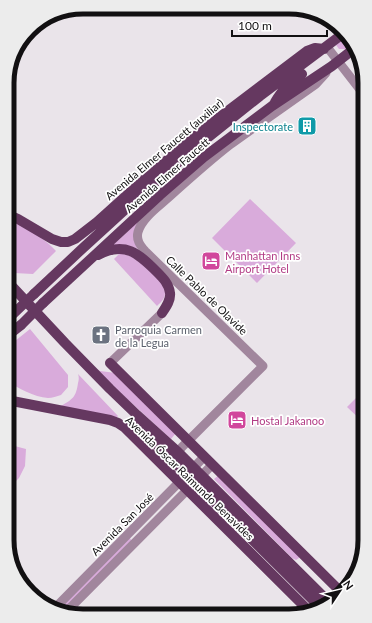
<svg xmlns="http://www.w3.org/2000/svg" width="372" height="623" viewBox="0 0 372 623" font-family="Lato,sans-serif">
  <style>
    .green { fill: #d9abdb }
    .lines { fill: none; stroke-linecap: round; stroke-linejoin: round }
    .minor { stroke: #a1869d; stroke-width: 9 }
    .major { stroke: #653860; stroke-width: 10 }
    .major-bridge { stroke: #653860; stroke-width: 10 }
    .labels { text-anchor: middle; dominant-baseline: central; stroke-width: 3.5; stroke-linejoin: round; paint-order: stroke }
    .culture-label { font-size: 11px; fill: #0d838f; stroke: #fff; text-anchor: end }
    .street-label { font-size: 11px; fill: #121012; stroke: #fff }
    .hotel-label { font-size: 11px; fill: #b23c85; stroke: #fff; text-anchor: start }
    .worship-label { font-size: 11px; fill: #5b616d; stroke: #fff; text-anchor: start }
    .rim { fill: none; stroke: #121012; stroke-width: 5 }
  </style>
  <rect width="100%" height="100%" fill="#eae4ea"/>
  <path class="green" d="M347,37L352,44L346,49H339L336,45Z
    M250,199L296,243L257,283L212,238Z
    M146,214L138,230L139,249L130,246H112Z
    M7,219C22,225 46,239 56,251L33,274L14,273L7,266Z
    M120,253C124,254 128,255 132,257C142,263 166,281 165,293C165,299 161,302 157,306L114,259Z
    M30,329L68,375V387L61,395C57,396 52,398 48,398C34,397 18,388 7,381V352L15,341Z
    M90,365L100,371L116,373L176,433L171,439Z
    M78,374L118,416L115,419L61,406C73,399 76,397 78,383C79,379 79,377 78,374Z
    M365,389V424L347,407Z
    M7,444L26,449L25,466L19,478L7,490Z
    M219,475L299,553V558L296,560L292,558L214,479Z
    M129,537L132,541L63,611L57,609Z"/>
  <g class="lines">
    <path class="minor" d="M327,47L365,96
      M110,363L162,313
      M176,458C176,453 179,451 182,447L263,366L145,251C140,245 136,240 138,232C142,218 158,207 168,198C188,180 209,161 231,144C259,124 288,104 316,84L326,73
      M55,608L204,457
      M66,612L212,465"/>
    <path class="major" d="M275,102C283,89 289,83 302,74
      M7,214L18,219L52,239L61,242H68L75,239L97,222L147,177L200,132L307,51L315,48L324,49
      M98,255C125,241 138,253 157,272C163,278 169,284 170,293C171,300 166,307 162,313
      M7,281L65,343L110,389L137,415L178,452L329,602
      M34,294L83,248L152,185L196,147L260,96L344,33
      M43,303L160,195L204,157L272,106L332,66L355,48
      M7,336L21,325
      M110,363L341,592
      M7,400L110,420L118,423L124,427L310,612
      M137,415L138,426L148,436L321,608"/>
    <path class="major-bridge" d="M11,316L34,294
      M21,325L43,303"/>
  </g>
  <defs>
    <g id="building-square" transform="scale(1)"><rect x="-9" y="-9" width="18" height="18" rx="4" fill="#0f9aa8" stroke="#fff"/><path d="M-4-6H4V6H1V3H-1V6H-4ZM-2.5-4.3h1.7v1.8h-1.7ZM.8-4.3h1.7v1.8H.8ZM-2.5-1h1.7V.8h-1.7ZM.8-1h1.7V.8H.8Z" fill="#fff"/></g>
    <g id="hotel-square" transform="scale(1)"><rect x="-9" y="-9" width="18" height="18" rx="4" fill="#d1479c" stroke="#fff"/><path d="M-6-4.5h1.5V1H6V5H4.5V3h-9V5H-6ZM-4 0a1.8 1.8 0 1 1 3.6 0ZM.5 0V-2.5h3Q6-2.5 6 0Z" fill="#fff"/></g>
    <g id="church-square" transform="scale(1)"><rect x="-9" y="-9" width="18" height="18" rx="4" fill="#6b7280" stroke="#fff"/><path d="M-1.2-6h2.4v3.5h3.3v2.4h-3.3V6h-2.4V-.1h-3.3v-2.4h3.3Z" fill="#fff"/></g>
  </defs>
  <g fill-rule="evenodd">
    <use href="#building-square" x="307" y="126"/>
    <use href="#hotel-square" x="211" y="261"/>
    <use href="#church-square" x="101" y="335"/>
    <use href="#hotel-square" x="237" y="420"/>
  </g>
  <g class="labels">
    <g class="culture-label">
      <text x="293" y="126">Inspectorate</text>
    </g>
    <g class="street-label">
      <text transform="translate(164 149) rotate(-40)">Avenida Elmer Faucett (auxiliar)</text>
      <text transform="translate(167 175) rotate(-41)">Avenida Elmer Faucett</text>
      <text transform="translate(207 295) rotate(44)">Calle Pablo de Olavide</text>
      <text transform="translate(190 478) rotate(44)">Avenida Óscar Raimundo Benavides</text>
      <text transform="translate(122 524) rotate(-45)">Avenida San José</text>
    </g>
    <g class="hotel-label">
      <text x="225" y="255">Manhattan Inns<tspan x="225" dy="13">Airport Hotel</tspan></text>
      <text x="251" y="420">Hostal Jakanoo</text>
    </g>
    <g class="worship-label">
      <text x="115" y="329">Parroquia Carmen<tspan x="115" dy="13">de la Legua</tspan></text>
    </g>
  </g>
  <path d="M0 0H372V623H0ZM83 14H289A69 69 0 0 1 358 83V540A69 69 0 0 1 289 609H83A69 69 0 0 1 14 540V83A69 69 0 0 1 83 14Z" fill="#ececec" fill-rule="evenodd"/>
  <path class="rim" d="M83 14H289A69 69 0 0 1 358 83V540A69 69 0 0 1 289 609H83A69 69 0 0 1 14 540V83A69 69 0 0 1 83 14Z"/>
  <g transform="translate(340 591) rotate(55)" stroke="#ffffff" stroke-width="3" paint-order="stroke">
  <path d="M0-3L7 15L0 10L-7 15Z" fill="#121012"/>
  <text y="-6" font-size="11" font-weight="bold" text-anchor="middle" fill="#121012">N</text>
  </g>
  <path d="M232 30v6h95v-6" fill="none" stroke="#121012" stroke-width="2"/>
  <text x="238" y="30" font-size="12" fill="#121012" stroke="#ffffff" stroke-width="3" paint-order="stroke">100 m</text>
</svg>
